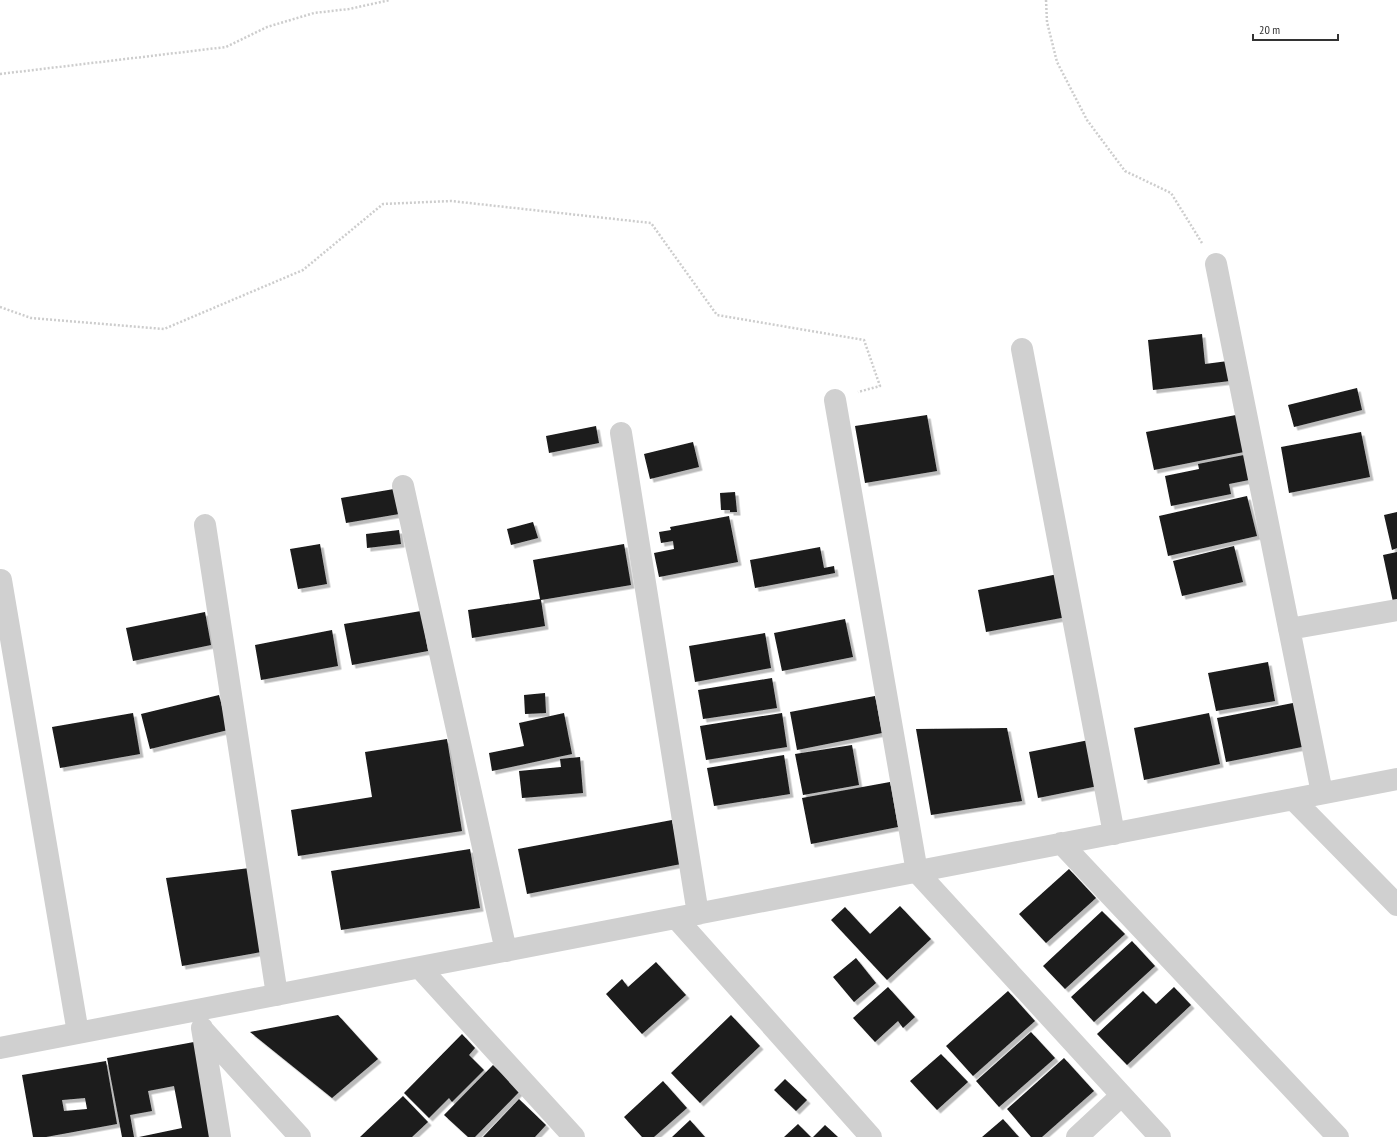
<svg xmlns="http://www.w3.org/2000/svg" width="1397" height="1137" viewBox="0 0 1397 1137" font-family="'PT Sans Narrow',sans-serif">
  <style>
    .building { fill: #1a1a1a; fill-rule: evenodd; filter: url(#shadow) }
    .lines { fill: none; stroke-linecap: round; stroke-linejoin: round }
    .path { stroke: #cdcdcd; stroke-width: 2.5; stroke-dasharray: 2 2; stroke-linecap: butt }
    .street { stroke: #d0d0d0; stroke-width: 22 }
  </style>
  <defs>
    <filter id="shadow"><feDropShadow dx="3.5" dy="3.5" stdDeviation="0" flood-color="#0004"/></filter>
  </defs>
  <rect width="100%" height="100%" fill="#fff"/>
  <path class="building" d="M1202,334L1205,364L1228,361L1230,381L1153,390L1148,340Z
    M1357,388L1362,410L1294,427L1288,405Z
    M927,415L937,471L865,483L855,426Z
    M1236,415L1244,452L1154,470L1146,432Z
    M596,426L599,443L549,453L546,436Z
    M1361,432L1370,477L1289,493L1281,447Z
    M693,442L699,467L650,479L644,454Z
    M1244,455L1249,480L1229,484L1231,494L1171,506L1165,476L1199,469L1198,464Z
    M400,488L405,513L346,523L341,498Z
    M735,492L737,512H730V510H721L720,493Z
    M1247,496L1257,536L1168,556L1159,516Z
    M1397,512V548L1392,550L1384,515Z
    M729,516L738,562L659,577L654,553L674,549L673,541L661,543L659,532L671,530L670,527Z
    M533,522L538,538L511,545L507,529Z
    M399,530L401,544L367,548L366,534Z
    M320,544L327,584L298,589L290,549Z
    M624,544L631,585L541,600L545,626L472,638L468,610L540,599L533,560Z
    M1234,546L1243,582L1182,596L1173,561Z
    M820,547L824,568L834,566L835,573L755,588L750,560Z
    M1397,552V601L1393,602L1383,555Z
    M1063,573L1072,616L986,632L978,590Z
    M421,611L428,651L352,665L344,624Z
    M205,612L211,645L133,661L126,628Z
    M845,619L853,657L782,671L774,633Z
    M332,630L338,666L261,680L255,645Z
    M765,633L771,668L695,682L689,646Z
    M1268,662L1275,701L1216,711L1208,673Z
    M772,678L777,708L703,719L698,690Z
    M545,693L546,713L525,714L524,695Z
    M219,695L228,730L150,749L141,714Z
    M875,696L882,733L797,750L790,712Z
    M1298,702L1307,746L1226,762L1217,718Z
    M133,713L140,754L60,768L52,727Z
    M564,713L572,754L492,771L489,753L524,746L519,723Z
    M782,713L787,747L706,760L700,726Z
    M1209,713L1220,764L1144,780L1134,728Z
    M1007,728L1022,801L931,815L916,729Z
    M447,739L462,831L298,856L291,810L372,797L365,752Z
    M1094,739L1103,785L1038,798L1029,752Z
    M852,745L859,785L803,795L795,754Z
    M784,755L790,794L714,806L707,768Z
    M580,757L583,793L522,798L519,771L561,767L560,759Z
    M890,782L898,827L811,844L802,798Z
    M672,820L681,864L527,894L518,849Z
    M470,849L480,908L341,930L331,871Z
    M250,868L261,952L182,966L166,878Z
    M1069,869L1096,898L1046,943L1019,914Z
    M900,906L931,939L887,980L831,920L845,907L870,934Z
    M1102,911L1125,934L1065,989L1043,966Z
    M1132,941L1155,966L1094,1022L1071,997Z
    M856,958L876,983L854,1002L833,977Z
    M656,962L686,995L642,1034L606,994L622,979L628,987Z
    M888,987L915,1017L903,1028L898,1021L875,1042L853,1018Z
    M1174,987L1191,1005L1127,1065L1097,1034L1143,991L1156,1004Z
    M1008,991L1035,1021L973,1076L946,1046Z
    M338,1015L378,1059L332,1098L250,1032Z
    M731,1015L760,1046L700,1103L671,1073Z
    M1031,1032L1055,1058L999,1107L976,1081Z
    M462,1034L475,1048L469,1055L484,1070L452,1102L449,1098L429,1118L404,1093Z
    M194,1042L212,1137H139L182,1128L174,1086L148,1091L152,1111L130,1115L134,1137H122L107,1058Z
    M941,1054L968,1082L937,1110L910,1081Z
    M1064,1058L1094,1091L1042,1137H1031L1007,1109Z
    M106,1061L117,1124L46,1137H33L22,1075ZM85,1098L87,1109L64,1111L62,1100Z
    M493,1065L520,1091L475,1137H468L444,1115Z
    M785,1079L807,1100L796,1111L774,1090Z
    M663,1081L687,1108L654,1137H642L624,1117Z
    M403,1096L428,1122L412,1137H360Z
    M519,1099L546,1125L535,1137H483Z
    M1003,1119L1019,1137H982Z
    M690,1120L705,1137H672Z
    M798,1124L811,1137H784Z
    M825,1125L838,1137H813Z"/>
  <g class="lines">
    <path class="path" d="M1046,0L1047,22L1057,62L1087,120L1125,171L1171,193L1202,243
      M0,74L226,47L267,27L314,13L349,9L390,0
      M0,307L31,318L164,329L303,270L383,204L451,201L651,223L717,315L864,340L880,386L858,392"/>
    <path class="street" d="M1216,264L1322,793
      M1022,349L1114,834
      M835,400L917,872L1160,1137
      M621,433L698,914
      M403,486L506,951
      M205,525L277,995
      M1,580L78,1033
      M1289,629L1397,610
      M1293,799L1397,905
      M1061,843L1338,1137
      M676,918L871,1137
      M420,968L574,1137
      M202,1028L220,1137
      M202,1029L300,1137
      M0,1048L1397,779
      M1077,1137L1121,1096"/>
  </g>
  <path d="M1253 34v6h85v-6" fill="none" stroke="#333333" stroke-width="2"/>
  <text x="1259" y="34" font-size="12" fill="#333333" stroke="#ffffff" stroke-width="3" paint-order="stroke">20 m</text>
</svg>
